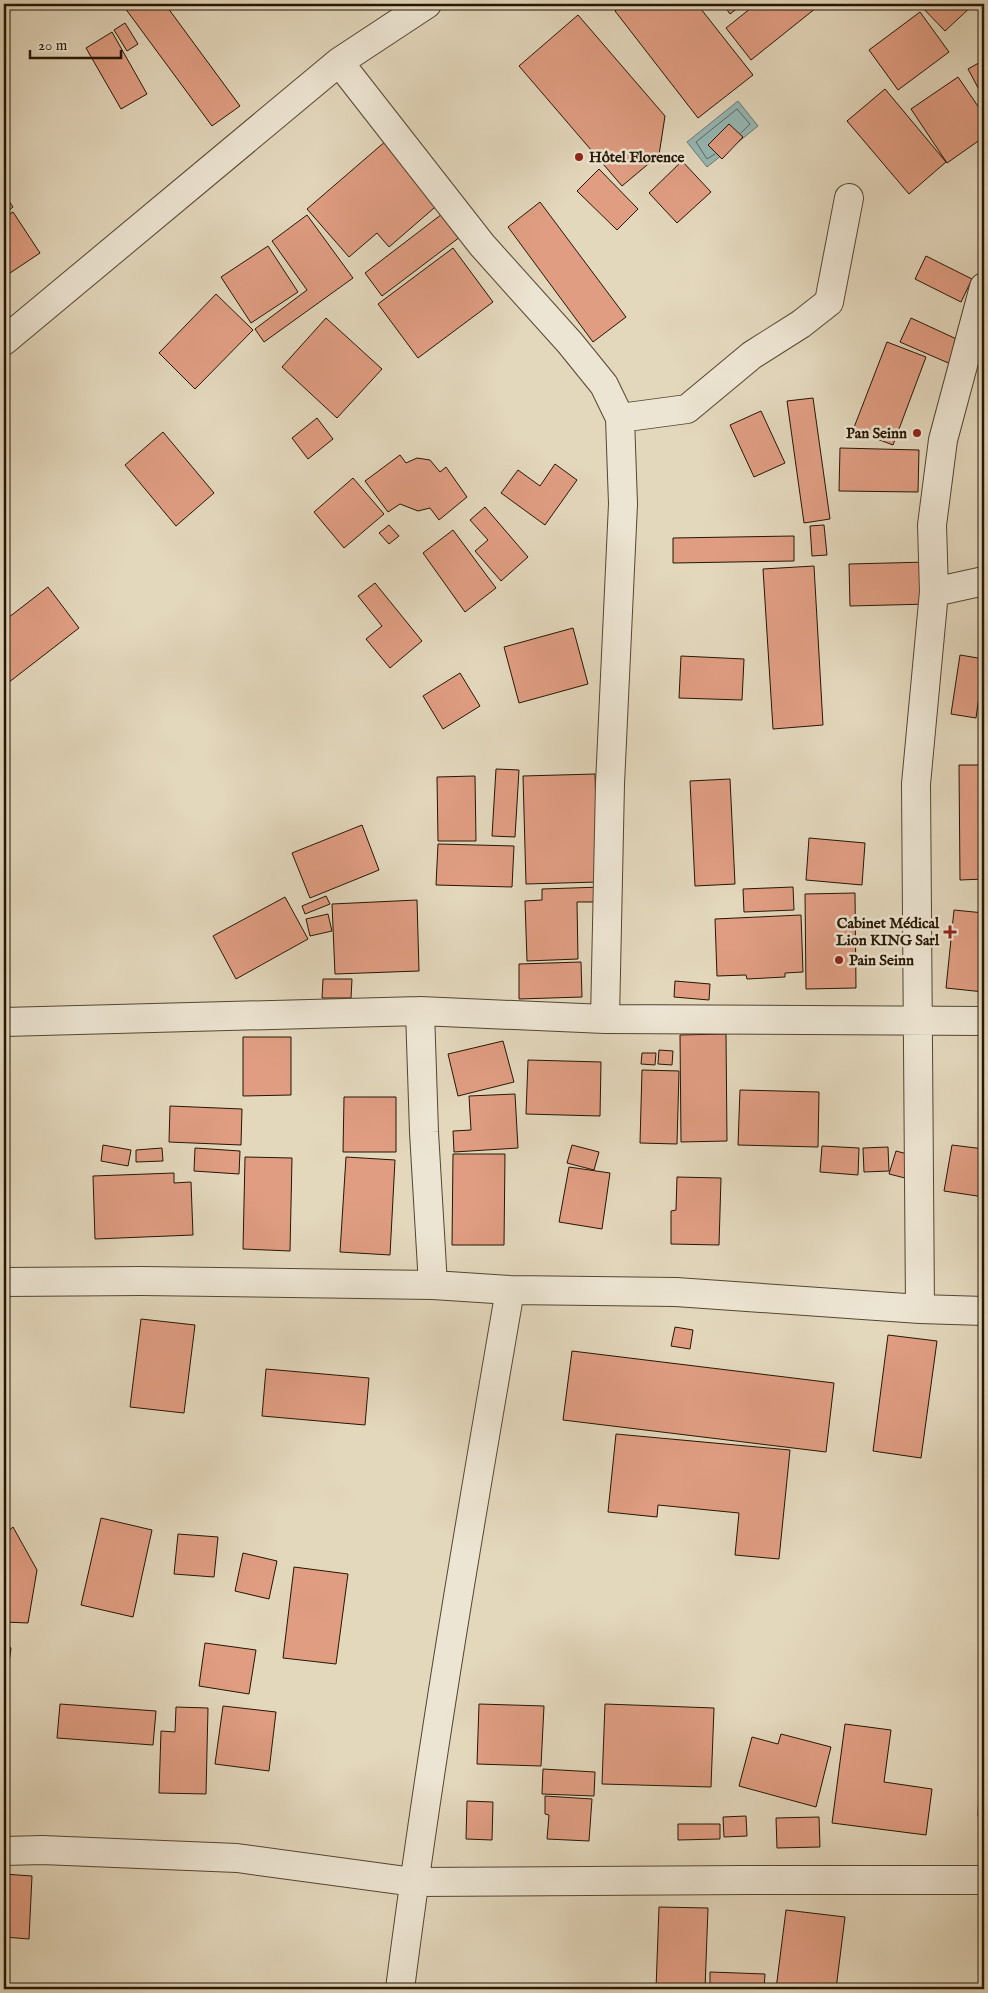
<svg xmlns="http://www.w3.org/2000/svg" width="988" height="1993" viewBox="0 0 988 1993" font-family="'IM FELL English',serif">
  <style>
    .water { fill: #96b8b6; stroke: #69776e }
    .lines { fill: none; stroke-linecap: round; stroke-linejoin: round }
    .shore { stroke: #5e675c; stroke-width: 1 }
    .building { fill: #e09d82; stroke: #251603 }
    .street-casing { stroke: #544631; stroke-width: 30 }
    .street { stroke: #ede5d3; stroke-width: 28 }
    .poi-dot { fill: #8f2418; stroke: #ede5d3; stroke-width: 2 }
    .labels { text-anchor: middle; dominant-baseline: central; stroke-width: 5; stroke-linejoin: round; paint-order: stroke }
    .poi-label { font-size: 15px; font-weight: bold; fill: #251603; stroke: #ede5d3; text-anchor: start }
  </style>
  <rect width="100%" height="100%" fill="#e3d7bc"/>
  <filter id="stains"><feTurbulence type="fractalNoise" baseFrequency=".004" numOctaves="4"/><feColorMatrix values="0 0 0 0 .2 0 0 0 0 .09 0 0 0 0 .02 0 0 0 .5 -.17"/></filter>
  <radialGradient id="worn" r=".72"><stop offset=".6" stop-color="#630" stop-opacity="0"/><stop offset="1" stop-color="#630" stop-opacity=".3"/></radialGradient>
  <path class="water" d="M738,101L758,126L707,167L687,142Z"/>
  <g class="lines">
    <path class="shore" d="M715,154L707,159L696,142L737,109L750,124L741,133"/>
  </g>
  <path class="building" d="M122,4H165L240,106L212,126Z
    M625,4H697L753,75L698,118L615,11Z
    M723,4H743L730,14Z
    M756,4H821L751,60L726,28Z
    M919,4H974L945,31Z
    M920,12L949,52L898,90L869,50Z
    M578,15L665,116L659,155L622,186L519,66Z
    M125,23L138,44L127,51L114,30Z
    M112,32L147,94L121,109L86,48Z
    M984,60V99L968,69Z
    M958,77L984,115V137L947,163L911,109Z
    M885,89L946,162L909,194L847,121Z
    M729,124L743,137L722,159L708,145Z
    M387,140L441,202L389,247L377,233L349,257L307,209Z
    M682,161L711,192L677,223L649,193Z
    M599,169L638,209L617,230L577,191Z
    M4,194L13,207L4,214Z
    M540,202L626,317L593,342L508,227Z
    M13,212L40,253L4,277V218Z
    M442,214L460,237L382,296L365,273Z
    M307,215L353,278L264,342L255,329L307,290L272,241Z
    M268,246L298,292L251,323L221,277Z
    M453,248L493,302L418,358L378,304Z
    M926,256L972,279L961,302L915,279Z
    M216,294L253,330L195,389L159,353Z
    M326,318L382,369L337,418L282,367Z
    M911,318L963,342L953,365L900,342Z
    M887,342L926,357L893,445L853,430Z
    M984,397V439L979,438Z
    M813,398L830,519L804,523L787,401Z
    M761,411L785,463L754,477L730,425Z
    M317,418L333,439L308,459L292,438Z
    M163,432L214,493L176,526L125,465Z
    M840,448L919,450L918,492L839,491Z
    M400,455L406,463L417,458L430,460L440,472L446,467L467,497L439,520L430,508L418,511L400,504L388,512L365,481Z
    M555,464L577,480L545,525L501,493L518,470L540,486Z
    M353,478L384,514L344,548L314,512Z
    M485,507L528,557L501,581L475,551L488,540L470,520Z
    M389,525L399,536L389,544L379,533Z
    M824,525L827,555L812,556L810,526Z
    M453,530L496,588L465,612L423,553Z
    M794,536V561L673,563V538Z
    M928,562L929,604L850,606L849,564Z
    M814,566L823,725L773,729L763,569Z
    M375,583L422,641L390,668L366,639L382,626L358,596Z
    M48,587L79,628L4,686V621Z
    M573,628L588,684L519,703L504,647Z
    M960,655L984,659L976,718L951,714Z
    M681,656L744,659L742,700L679,698Z
    M460,673L480,706L443,729L423,696Z
    M959,765H984V879L960,880Z
    M496,769L519,770L515,837L492,836Z
    M595,774L598,882L526,884L523,776Z
    M475,776L476,841H438L437,777Z
    M730,779L735,884L695,886L690,781Z
    M362,825L379,870L310,898L292,853Z
    M809,838L865,843L862,885L806,880Z
    M438,844L514,846L512,887L436,885Z
    M602,887V902H577L578,959L527,961L525,901L542,900V889Z
    M793,887L794,910L744,912L743,889Z
    M855,893L856,988L806,989L805,894Z
    M326,896L330,904L305,914L302,906Z
    M285,897L308,939L236,979L213,936Z
    M417,900L419,971L335,974L332,904Z
    M954,910L984,913V992L946,988Z
    M328,914L332,931L310,936L306,919Z
    M801,915L803,972L785,973V977L747,979L746,975L717,976L715,919Z
    M581,962L582,997L519,999V964Z
    M323,979H352L351,998H322Z
    M675,981L710,984L709,1000L674,997Z
    M726,1034L727,1141L681,1142L680,1035Z
    M979,1034H984V1143H979Z
    M243,1037H291V1095L243,1096Z
    M503,1041L514,1082L458,1096L448,1054Z
    M659,1050L673,1051L672,1065L658,1064Z
    M642,1053H656L655,1065L641,1064Z
    M528,1060L601,1062L600,1116L526,1114Z
    M642,1070L679,1071L677,1144L640,1143Z
    M740,1090L819,1092L818,1147L738,1145Z
    M515,1094L518,1148L454,1152L453,1131L471,1130L469,1096Z
    M344,1097H396V1152H343Z
    M170,1106L242,1109L241,1145L169,1142Z
    M103,1145L131,1150L128,1166L101,1161Z
    M572,1145L599,1152L594,1170L567,1163Z
    M952,1145L984,1149V1197L944,1191Z
    M822,1146L859,1148L858,1175L820,1172Z
    M888,1147L889,1171L864,1172L863,1148Z
    M162,1148L163,1161L136,1162V1150Z
    M195,1148L240,1151L239,1174L194,1171Z
    M896,1151L911,1155L905,1178L889,1174Z
    M453,1154H505L504,1245H452Z
    M245,1157L292,1158L290,1251L243,1249Z
    M346,1157L395,1160L390,1255L340,1252Z
    M569,1167L610,1173L602,1229L559,1222Z
    M174,1173V1183L191,1182L193,1235L95,1239L93,1176Z
    M677,1177L721,1178L719,1245L671,1244V1211L676,1210Z
    M141,1319L195,1325L184,1413L130,1407Z
    M675,1327L693,1330L690,1349L671,1346Z
    M888,1335L937,1341L921,1458L873,1451Z
    M572,1351L834,1383L826,1452L563,1420Z
    M266,1369L369,1378L365,1425L262,1416Z
    M616,1434L790,1450L779,1559L735,1555L739,1513L658,1505L657,1517L608,1512Z
    M101,1518L152,1530L133,1617L81,1605Z
    M13,1527L37,1570L28,1623L4,1622V1535Z
    M178,1534L218,1537L214,1577L174,1574Z
    M243,1553L277,1561L269,1599L235,1591Z
    M294,1567L348,1574L336,1664L283,1658Z
    M4,1641L11,1648L4,1701Z
    M205,1643L256,1650L249,1694L199,1686Z
    M60,1704L156,1711L153,1745L57,1738Z
    M479,1704L544,1706L541,1766L477,1764Z
    M605,1704L714,1708L711,1787L602,1784Z
    M223,1706L276,1712L269,1771L215,1764Z
    M176,1707L208,1708L206,1794L159,1793L161,1731L175,1732Z
    M845,1724L891,1730L884,1782L932,1789L926,1835L832,1823Z
    M982,1725H984V1816H978Z
    M781,1734L831,1747L816,1807L739,1786L752,1737L778,1744Z
    M543,1769L595,1772L594,1796L542,1794Z
    M545,1796L592,1799L589,1841L547,1839L549,1815L545,1814Z
    M467,1801L493,1802L492,1840L466,1839Z
    M746,1816L747,1836L724,1837L723,1817Z
    M819,1817L820,1847L777,1848L776,1818Z
    M678,1824H720V1839L678,1840Z
    M4,1874L32,1876L29,1939L4,1937Z
    M659,1907L708,1908L705,1989H656Z
    M786,1910L845,1917L836,1989H776Z
    M710,1972L765,1974L764,1989H710Z"/>
  <g class="lines">
    <g class="street-casing">
      <path id="street" d="M339,62L482,245L570,343L604,385L620,418L623,504L610,784L605,1019
        M4,341L339,62L427,4
        M620,418L687,409L752,355L801,324L829,302L849,198
        M934,592L984,581
        M420,1011L424,1132L433,1285
        M4,1022L420,1011L605,1019L984,1021
        M4,1282L142,1281L433,1285L510,1290L676,1292L920,1309L984,1311
        M920,1309L916,784L934,592L932,525L943,440L984,287
        M4,1851L42,1850L237,1858L414,1882L746,1880H984
        M400,1989C430,1755 470,1522 510,1290"/>
    </g>
    <use href="#street" class="street"/>
  </g>
  <g class="poi-dot">
    <circle cx="579" cy="157" r="5"/>
    <circle cx="917" cy="433" r="5"/>
    <path d="M947.5 924.5h5v5h5v5h-5v5h-5v-5h-5v-5h5z"/>
    <circle cx="839" cy="960" r="5"/>
  </g>
  <g class="labels">
    <g class="poi-label">
      <text x="589" y="157">Hôtel Florence</text>
      <text x="907" y="433" text-anchor="end">Pan Seinn</text>
      <text x="939" y="923" text-anchor="end">Cabinet Médical<tspan x="939" dy="17">Lion KING Sarl</tspan></text>
      <text x="849" y="960">Pain Seinn</text>
    </g>
  </g>
  <rect width="988" height="1993" fill="none" stroke="#e3d7bc" stroke-width="20"/>
  <rect x="5" y="5" width="978" height="1983" fill="none" stroke="#251603" stroke-width="2.5"/>
  <rect x="10" y="10" width="968" height="1973" fill="none" stroke="#251603"/>
  <path d="M30 50v8h91v-8" fill="none" stroke="#251603" stroke-width="2.5"/>
  <text x="38" y="50" font-size="15" fill="#251603" stroke="#ede5d3" stroke-width="4" paint-order="stroke">20 m</text>
  <rect width="100%" height="100%" filter="url(#stains)"/>
  <rect width="100%" height="100%" fill="url(#worn)"/>
</svg>
